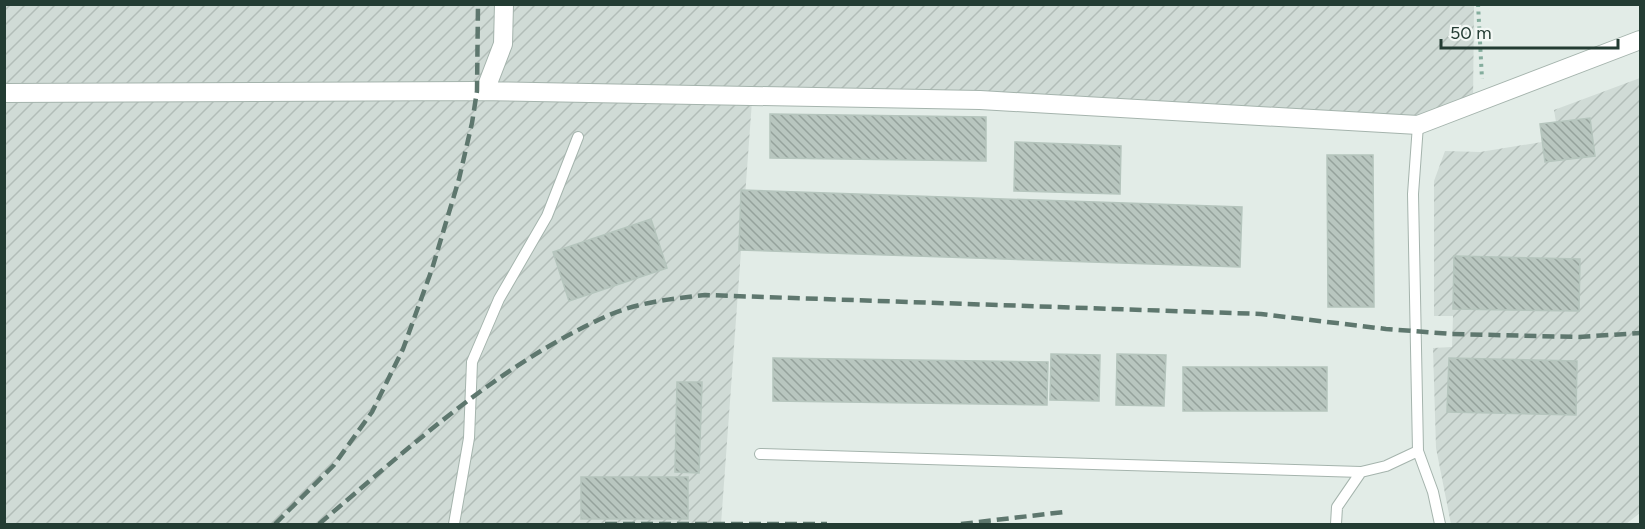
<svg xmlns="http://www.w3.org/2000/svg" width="1645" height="529" viewBox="0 0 1645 529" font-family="Figtree,sans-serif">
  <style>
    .industrial { fill: url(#industrial-furrows) }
    .building { fill: url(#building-back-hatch); stroke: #b5c5bd; stroke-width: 1.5 }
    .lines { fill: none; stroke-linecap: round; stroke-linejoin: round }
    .lane-casing { stroke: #a5b4ad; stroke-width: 12 }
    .street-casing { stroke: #a5b4ad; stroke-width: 20 }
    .path { stroke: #84ad9d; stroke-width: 4; stroke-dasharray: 3 4.5; stroke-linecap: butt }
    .lane { stroke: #fff; stroke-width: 10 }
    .street { stroke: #fff; stroke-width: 18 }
    .rail { stroke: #5e776e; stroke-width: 4.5; stroke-dasharray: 12 6; stroke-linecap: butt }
  </style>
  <defs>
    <pattern id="industrial-furrows" width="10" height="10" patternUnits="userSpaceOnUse" patternTransform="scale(1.5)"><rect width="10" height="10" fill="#d0dbd6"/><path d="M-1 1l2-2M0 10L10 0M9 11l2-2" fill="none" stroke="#b2bdb8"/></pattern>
    <pattern id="building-back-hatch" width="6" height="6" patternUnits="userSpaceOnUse" patternTransform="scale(1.5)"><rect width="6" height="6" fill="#b8c6bf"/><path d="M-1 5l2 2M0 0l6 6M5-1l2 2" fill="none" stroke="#95a29c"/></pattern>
  </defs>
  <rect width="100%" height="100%" fill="#e2ece7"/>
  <path class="industrial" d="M4,5H1474L1473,105L1418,125L752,101L721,524H5Z
    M1640,78V513L1626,524H1451L1436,448L1433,348L1452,347L1453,316H1434V181L1445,151L1480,152L1542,142L1556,122L1554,110Z"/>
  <path class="building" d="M770,114L986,117V161L770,158Z
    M1590,118L1595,156L1545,162L1540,124Z
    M1015,142L1121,146L1120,194L1014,191Z
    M1327,155H1373L1374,307H1328Z
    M741,190L1242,207L1240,267L739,250Z
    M651,219L667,268L569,301L553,252Z
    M1454,256L1580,259L1579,311L1453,309Z
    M1051,354L1100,355L1099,401L1050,400Z
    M1117,354L1166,355L1164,406L1116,405Z
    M773,358L1048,362L1047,405L773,401Z
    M1449,358L1577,361L1576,415L1447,412Z
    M1183,367H1327V411H1183Z
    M677,382H702L699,473L675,472Z
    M581,477H688V519H581Z"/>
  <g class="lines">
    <g class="lane-casing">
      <path id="lane" d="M1418,451L1433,492L1440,524
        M760,454L1361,472L1386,466L1418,451L1413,194L1418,125
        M454,524L469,438L472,362L499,299L547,216L578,137
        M1336,524L1337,507L1361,472"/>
    </g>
    <g class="street-casing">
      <path id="street" d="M485,91L503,44L504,4
        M4,93L477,91L980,100L1418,125L1640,40"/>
    </g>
    <path class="path" d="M1478,4L1482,79"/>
    <use href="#lane" class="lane"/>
    <use href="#street" class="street"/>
    <path class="rail" d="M275,524L334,465L372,412L403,349L432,269L459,179L472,123L477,91L478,4
      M319,524C409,448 498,365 607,316C638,302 672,299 705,295L1261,314L1386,329L1452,334L1579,337L1640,333
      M605,524H827
      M961,524L1064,512"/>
  </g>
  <rect width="1645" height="529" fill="none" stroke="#233c33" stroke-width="12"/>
  <path d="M1441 39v9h177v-9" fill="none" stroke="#233c33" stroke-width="3"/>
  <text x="1450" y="39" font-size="18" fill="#233c33" stroke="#f3f8f5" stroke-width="4.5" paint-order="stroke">50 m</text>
</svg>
